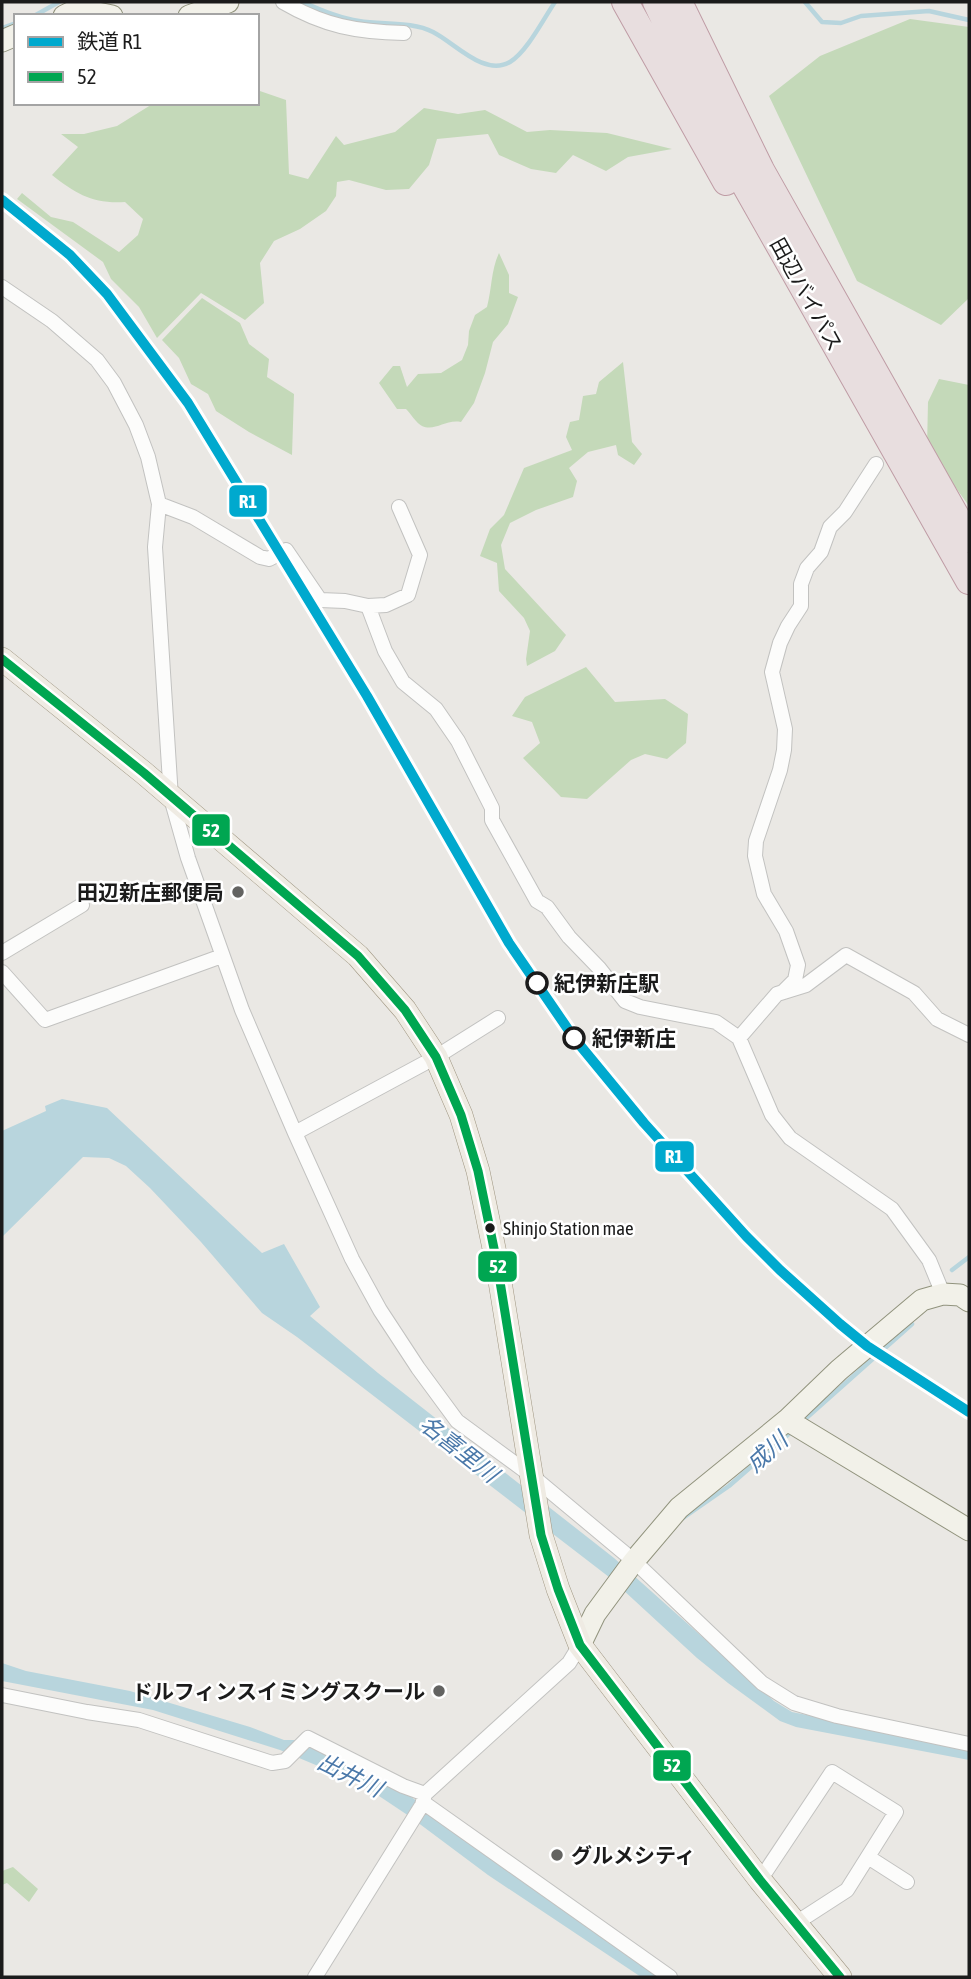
<svg xmlns="http://www.w3.org/2000/svg" width="971" height="1979" viewBox="0 0 971 1979" font-family="'Asap Condensed','Noto Sans JP',sans-serif">
  <style>
    .forest { fill: #c4d9b9 }
    .water { fill: #b8d5dd }
    .lines { fill: none; stroke-linecap: round; stroke-linejoin: round }
    .stream { stroke: #b8d5dd; stroke-width: 4.5 }
    .street-casing { stroke: #c2c2c0; stroke-width: 16 }
    .secondary-casing { stroke: #91937d; stroke-width: 23 }
    .primary-casing { stroke: #9f9682; stroke-width: 24 }
    .highway-casing { stroke: #bf9ca5; stroke-width: 28 }
    .street { stroke: #fcfcfb; stroke-width: 14 }
    .secondary { stroke: #f2f1e9; stroke-width: 21 }
    .primary { stroke: #efebe3; stroke-width: 23 }
    .highway { stroke: #e8dedf; stroke-width: 26 }
    .bus-1-casing { stroke: #fff; stroke-width: 14 }
    .bus-1 { stroke: #00a651; stroke-width: 9 }
    .rail-1-casing { stroke: #fff; stroke-width: 16 }
    .rail-1 { stroke: #00a9ce; stroke-width: 10 }
    .poi-dot { fill: #636361; stroke: #fff; stroke-width: 2.5 }
    .stop-dot { fill: #fff; stroke: #1b1b1b; stroke-width: 3.5 }
    .bus-dot { fill: #1b1b1b; stroke: #fff; stroke-width: 2.5 }
    .labels { text-anchor: middle; dominant-baseline: central; stroke-width: 5; stroke-linejoin: round; paint-order: stroke }
    .bus-label { font-size: 19px; fill: #1b1b1b; stroke: #fff; text-anchor: start }
    .street-label { font-size: 21px; fill: #1b1b1b; stroke: #fff }
    .poi-label { font-size: 21px; font-weight: bold; fill: #1b1b1b; stroke: #fff; text-anchor: end }
    .stop-label { font-size: 21px; font-weight: bold; fill: #1b1b1b; stroke: #fff; text-anchor: start }
    .water-label { font-size: 23px; font-style: italic; fill: #4a78a9; stroke: #fff }
    .line-badge { stroke: #fff; stroke-width: 2.5 }
    .badge-label { font-size: 19px; text-anchor: middle; font-weight: bold; fill: #fff }
  </style>
  <rect width="100%" height="100%" fill="#eae8e4"/>
  <path class="forest" d="M910,19L969,27V298L941,325L857,281L769,96L820,56Z
    M257,90L286,100L289,174L308,179L336,136L344,145L395,132L424,108L458,114L485,110L527,132L550,130L607,133L672,149L628,157L606,171L573,155L556,173L531,169L499,155L488,134L437,139L429,165L409,189L386,190L349,180L337,182L336,196L326,211L300,229L274,241L260,263L264,303L245,320L201,293L157,338L139,307L111,279L103,262L17,199L22,193L51,217L73,222L119,252L138,235L143,219L125,202C93,204 76,194 52,175L78,147L61,134H84L117,126L154,103H257Z
    M499,253L509,275V293L518,297L508,324L493,342L485,373L474,403L461,422C445,419 435,432 422,426C416,423 411,414 406,409H397L379,383L393,366H400L407,387L418,374L441,373L462,360L468,345L469,331L475,315L487,307C492,288 491,270 499,253Z
    M202,298L240,323L249,344L269,359L267,377L294,394L292,455L249,432L216,411L208,394L191,384L179,358L162,340Z
    M623,362L632,442L642,454L634,465L618,455L616,445L588,452L569,468L577,481L573,497L536,510L510,523L501,545L505,569L566,635L555,651L527,666L526,659L530,631L524,618L499,591L497,563L480,556L490,529L504,515L524,468L572,450L566,437L570,422L579,420L583,396L596,394L599,382Z
    M939,379L969,385V506L927,448L928,402Z
    M586,667L615,702L665,699L688,714L686,743L667,759L645,754L631,760L587,799L561,797L523,758L540,743L532,722L512,716L525,697Z
    M13,1867L38,1889L29,1902L7,1883L2,1885V1871Z"/>
  <path class="water" d="M62,1099L107,1108L262,1253L284,1244L320,1307L310,1316L378,1373L614,1558L774,1701L792,1712L969,1748V1760L796,1727L780,1721L728,1683L697,1658L609,1577L297,1337L262,1313L201,1242L150,1188L126,1166L109,1158L83,1157L2,1237V1131L46,1111L45,1106Z
    M2,1663L26,1671L130,1691L250,1727L284,1740H296L315,1748L400,1789L663,1977H641L488,1875L409,1816L361,1784L280,1750L153,1710L2,1681Z"/>
  <g class="lines">
    <path class="stream" d="M303,2C320,10 339,18 359,21C382,25 412,21 433,32C455,43 484,77 510,62C527,52 544,18 555,2
      M805,2L822,22L841,23L861,16L929,11L969,20
      M34,16L59,2
      M2,28L16,23
      M952,1270L969,1257
      M803,1421L912,1324
      M683,1518L729,1486L791,1432"/>
    <g class="street-casing">
      <path id="street" d="M283,2C324,26 357,32 404,33
        M2,287L52,321L97,360L114,383L136,425L148,457L159,504L155,547L171,798L188,858L242,1010L295,1133L352,1259L380,1310L418,1368L457,1421L532,1476L634,1561L762,1683L794,1703L837,1716L969,1744
        M159,504L193,517L260,557L269,559L286,550L320,600L345,601L368,606L386,605L408,595L420,555L399,507
        M368,606L385,651L403,682L436,709L458,741L492,808V820L537,901L547,907L569,937L599,968L625,1001L640,1007L716,1022L739,1038L772,1115L790,1138L892,1209L929,1260L943,1294
        M2,953L82,905
        M2,972L45,1020L222,956
        M783,992L795,980L798,965L786,931L764,894L755,856L756,841L780,770L784,750L785,729L772,672L780,643L788,626L801,606V584L807,568L821,552L830,527L845,512L876,464
        M739,1038L777,994L806,985L846,955L914,993L937,1019L969,1035
        M295,1133L436,1057L498,1018
        M2,1695L87,1712L139,1720L272,1763L285,1761L308,1738L403,1786L425,1794
        M424,1803L670,1977
        M868,1857L907,1882
        M760,1880L832,1772L896,1812L847,1890L796,1923
        M315,1977L422,1805L425,1794L569,1663L580,1645"/>
    </g>
    <g class="secondary-casing">
      <path id="secondary" d="M64,16L78,9L112,16
        M189,16L228,2
        M2,41L16,35
        M787,1420L969,1530
        M580,1645L595,1614L634,1561L679,1508L787,1420L839,1370L922,1300L943,1294L960,1295L969,1301"/>
    </g>
    <g class="primary-casing">
      <path id="primary" d="M2,659L144,773L358,956L405,1010L436,1057L461,1115L478,1171L497,1263L541,1535L558,1589L580,1645L760,1880L840,1977"/>
    </g>
    <g class="highway-casing">
      <path id="highway" d="M625,2L726,182
        M656,2L736,169L969,581
        M679,2L761,170L969,539"/>
    </g>
    <use href="#street" class="street"/>
    <use href="#secondary" class="secondary"/>
    <use href="#primary" class="primary"/>
    <use href="#highway" class="highway"/>
    <g class="bus-1-casing">
      <path id="bus-1" d="M2,659L144,773L358,956L405,1010L436,1057L461,1115L478,1171L497,1263L541,1535L558,1589L580,1645L760,1880L840,1977"/>
    </g>
    <use href="#bus-1" class="bus-1"/>
    <g class="rail-1-casing">
      <path id="rail-1" d="M2,200L70,255L107,294L188,403L367,696L509,943L574,1038L644,1123L746,1236L780,1270L840,1324L867,1346L969,1412"/>
    </g>
    <use href="#rail-1" class="rail-1"/>
  </g>
  <g class="poi-dot">
    <circle cx="238" cy="892" r="7"/>
    <circle cx="439" cy="1691" r="7"/>
    <circle cx="557" cy="1855" r="7"/>
  </g>
  <g class="stop-dot">
    <circle cx="537" cy="983" r="10"/>
    <circle cx="574" cy="1038" r="10"/>
  </g>
  <circle class="bus-dot" cx="490" cy="1228" r="6"/>
  <g class="labels">
    <g class="bus-label">
      <text x="503" y="1228">Shinjo Station mae</text>
    </g>
    <g class="street-label">
      <text transform="translate(807 294) rotate(61)">田辺バイパス</text>
    </g>
    <g class="poi-label">
      <text x="224" y="892">田辺新庄郵便局</text>
      <text x="425" y="1691">ドルフィンスイミングスクール</text>
      <text x="571" y="1855" text-anchor="start">グルメシティ</text>
    </g>
    <g class="stop-label">
      <text x="554" y="983">紀伊新庄駅</text>
      <text x="592" y="1038">紀伊新庄</text>
    </g>
    <g class="water-label">
      <text transform="translate(459 1449) rotate(38)">名喜里川</text>
      <text transform="translate(767 1452) rotate(-42)">成川</text>
      <text transform="translate(350 1775) rotate(26)">出井川</text>
    </g>
  </g>
  <g class="line-badge">
    <rect x="228" y="484" width="40" height="34" rx="7" fill="#00a9ce"/>
    <rect x="191" y="813" width="40" height="34" rx="7" fill="#00a651"/>
    <rect x="654" y="1140" width="41" height="33" rx="7" fill="#00a9ce"/>
    <rect x="477" y="1250" width="41" height="33" rx="7" fill="#00a651"/>
    <rect x="652" y="1749" width="40" height="33" rx="7" fill="#00a651"/>
  </g>
  <g class="badge-label">
    <text x="248" y="508">R1</text>
    <text x="211" y="837">52</text>
    <text x="674" y="1163">R1</text>
    <text x="498" y="1273">52</text>
    <text x="672" y="1772">52</text>
  </g>
  <rect width="971" height="1979" fill="none" stroke="#1b1b1b" stroke-width="7"/>
  <rect x="14" y="14" width="245" height="91" fill="#ffffff" stroke="#a4a4a4" stroke-width="2"/>
  <rect x="28" y="37" width="35" height="10" fill="#00a9ce" stroke="#a4a4a4" stroke-width="2"/>
  <text x="77" y="49" font-size="21" fill="#1b1b1b">鉄道 R1</text>
  <rect x="28" y="72" width="35" height="10" fill="#00a651" stroke="#a4a4a4" stroke-width="2"/>
  <text x="77" y="84" font-size="21" fill="#1b1b1b">52</text>
</svg>
